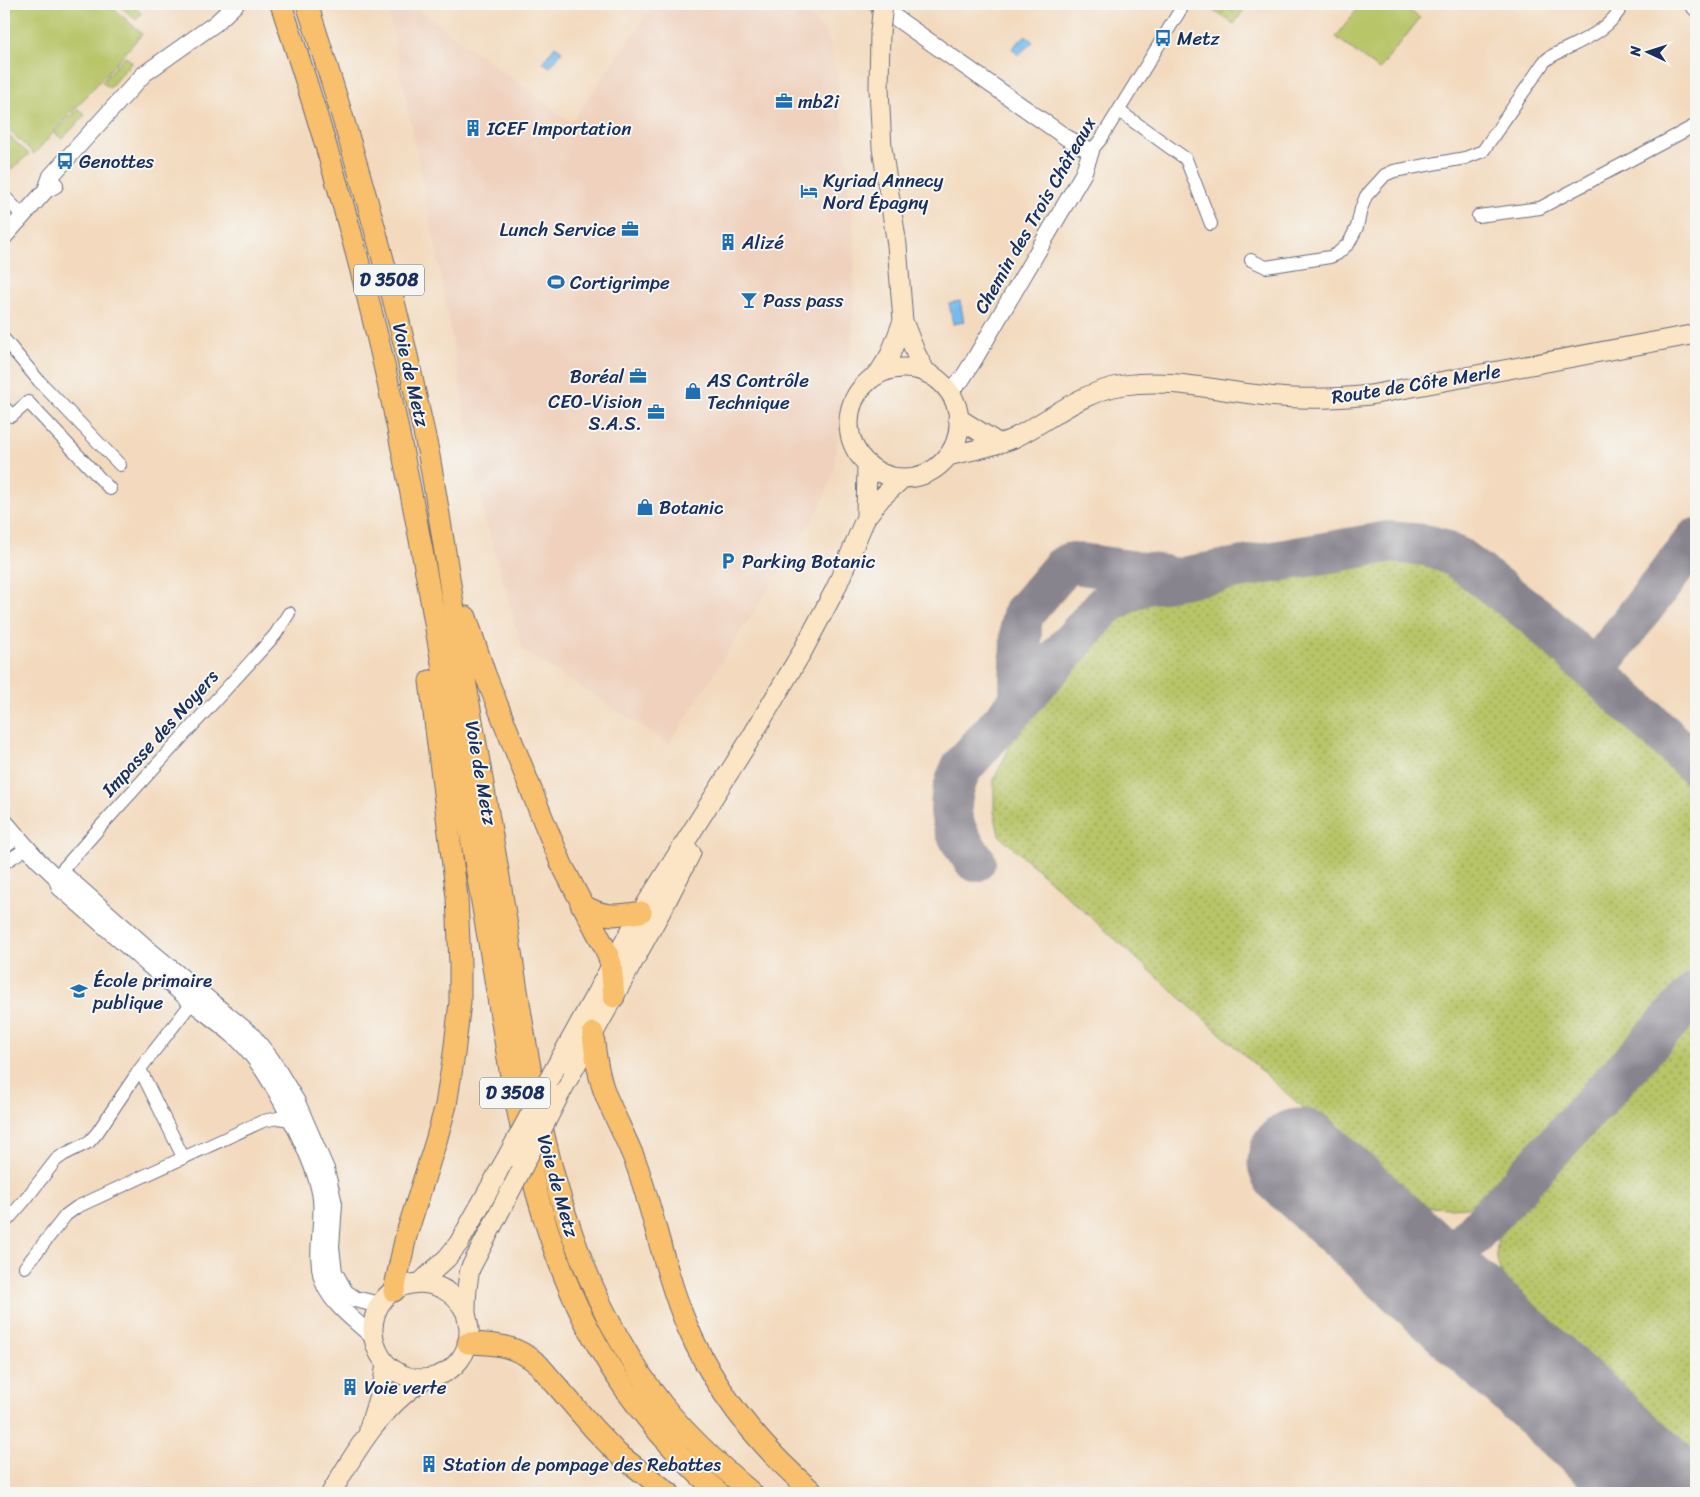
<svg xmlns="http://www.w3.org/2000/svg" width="1700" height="1497" viewBox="0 0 1700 1497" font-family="Sriracha,sans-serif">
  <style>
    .built { fill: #efd1bd }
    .grass { fill: url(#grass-dots); stroke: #6a7a62 }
    .park { fill: #b8c567; stroke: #6a7a62 }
    .water { fill: #75bcec; stroke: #4876a5 }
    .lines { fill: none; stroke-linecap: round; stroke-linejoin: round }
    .taxiway { stroke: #87848e; stroke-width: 42 }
    .runway { stroke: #87848e; stroke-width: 105 }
    .minor-casing { stroke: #676b80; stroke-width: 14 }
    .tertiary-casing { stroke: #676b80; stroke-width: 18 }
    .secondary-casing { stroke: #676b80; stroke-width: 21 }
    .trunk-casing { stroke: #676b80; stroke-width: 23 }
    .minor { stroke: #fff; stroke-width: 12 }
    .tertiary { stroke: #fff; stroke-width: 16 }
    .secondary { stroke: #fce5c4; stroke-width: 19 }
    .trunk { stroke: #f8bf6c; stroke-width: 21 }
    .secondary-bridge-casing { stroke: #676b80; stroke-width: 21; stroke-linecap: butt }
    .secondary-bridge { stroke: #fce5c4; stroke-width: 19 }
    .labels { text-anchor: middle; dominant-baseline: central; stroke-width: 4; stroke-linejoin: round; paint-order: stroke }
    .shield { fill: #f6f6f2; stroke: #5d6b8a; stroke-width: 1 }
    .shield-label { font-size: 18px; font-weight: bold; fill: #1b2f5e }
    .poi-label { font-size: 19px; fill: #1b2f5e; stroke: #f6f6f2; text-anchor: start }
    .street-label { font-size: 19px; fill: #1b2f5e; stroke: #f6f6f2 }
  </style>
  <defs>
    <pattern id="grass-dots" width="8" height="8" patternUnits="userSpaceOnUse" patternTransform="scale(1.25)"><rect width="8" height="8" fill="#b8c567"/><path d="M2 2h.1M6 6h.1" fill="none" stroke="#95a058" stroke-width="1.8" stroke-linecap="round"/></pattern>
  </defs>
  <rect width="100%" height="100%" fill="#f6f6f2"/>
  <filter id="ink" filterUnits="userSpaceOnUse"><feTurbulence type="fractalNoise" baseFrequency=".02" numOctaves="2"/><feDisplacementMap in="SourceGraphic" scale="10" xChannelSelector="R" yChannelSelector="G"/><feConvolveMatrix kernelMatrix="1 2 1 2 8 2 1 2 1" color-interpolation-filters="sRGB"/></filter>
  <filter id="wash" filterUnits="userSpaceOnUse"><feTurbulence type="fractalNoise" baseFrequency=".0096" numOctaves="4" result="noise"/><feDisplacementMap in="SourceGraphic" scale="20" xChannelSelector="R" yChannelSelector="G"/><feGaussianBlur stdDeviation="1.12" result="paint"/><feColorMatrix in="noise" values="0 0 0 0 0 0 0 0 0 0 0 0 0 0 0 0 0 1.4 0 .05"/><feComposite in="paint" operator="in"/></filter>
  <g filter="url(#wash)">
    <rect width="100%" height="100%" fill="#f3dabe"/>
    <path class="built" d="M387,4H411L571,122L655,4H797L825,30L832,50L840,96L855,244L853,328L833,473L820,508L669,744L523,650L483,511L434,239Z"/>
    <path class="grass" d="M1203,4H1248L1234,24Z
      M1391,560L1421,563L1436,567L1461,581L1542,646L1696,780V965L1490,1193L1467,1207L1449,1208L1429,1207L1398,1193L999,835L994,812V779L1013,740L1101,635C1123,616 1145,604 1173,596Z
      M1696,1022V1469L1526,1312C1500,1279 1482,1251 1513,1213Z"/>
    <path class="park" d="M16,4H109L142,34L34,154L4,125V18Z
      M118,4H131L141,13L136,20Z
      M1361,4H1407V9L1420,18L1379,70L1336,37Z
      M125,56L132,62L109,88L102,82Z
      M78,109L85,115L62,139L55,133Z
      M4,132L29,154L6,174L4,172Z"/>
    <path class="water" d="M1026,35L1033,42L1018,55L1012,48Z
      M555,46L562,51L550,67L543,62Z
      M960,301L964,322L953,324L949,303Z"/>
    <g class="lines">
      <path class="taxiway" d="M1594,671L1696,539
        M1020,701L1021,624L1023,614L1062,568L1068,564L1074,563L1165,576
        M975,861C949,826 943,807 962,767L1106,604L1126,592L1141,585L1388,542L1425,545L1437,548L1458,558L1536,617L1696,765
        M1401,1251C1424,1262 1437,1263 1460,1249L1696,992
        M1458,1304C1448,1284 1451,1268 1460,1249"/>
      <path class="runway" d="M1300,1161L1664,1493"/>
    </g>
  </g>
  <g filter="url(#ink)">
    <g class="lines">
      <g class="minor-casing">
        <path id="minor" d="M1689,4L1696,11
          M1119,111L1186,159L1211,224
          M1091,151L1101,139L1184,4
          M4,196L23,216
          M1478,216L1540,208L1696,125
          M1251,260L1266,267L1330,257L1337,254L1349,243L1357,227L1361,209L1366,196L1385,175L1394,171L1465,158L1483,151L1544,62L1550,57C1577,42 1609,33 1623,4
          M4,339L39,381L120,465
          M4,407L12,416L28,402L110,489
          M4,847L18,837
          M4,863L27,848
          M56,877L101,826L275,635L289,613
          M140,1069L183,1157
          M4,1224L25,1200L56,1160L63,1155L89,1142L97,1133L140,1069L197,996
          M25,1267L66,1215L77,1207L263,1121L278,1118L290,1120"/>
      </g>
      <g class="tertiary-casing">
        <path id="tertiary" d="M876,4L1067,138L1091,151L1083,174L974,360L962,379L949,392
          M46,190L51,176L144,74L216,23L236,4
          M4,237L46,190L55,185
          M4,821L38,860L56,877L60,888C101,923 141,959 183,995C199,1009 217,1021 233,1035C250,1049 263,1069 274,1088C290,1116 318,1169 321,1199C324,1227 313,1259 325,1286C335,1307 357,1322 374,1338
          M56,877L68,878L153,953L252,1035L271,1059L297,1102L326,1169L334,1204L331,1247L334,1272L345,1292L355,1299L380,1305"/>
      </g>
      <g class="secondary-casing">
        <path id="secondary" d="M880,32L879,88L882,148L897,245L903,321L916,354L926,373
          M849 423a55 55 0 1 1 110 0a55 55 0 1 1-110 0Z
          M878,374L890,355L903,321
          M958,418L998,443
          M948,456C968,451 997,446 1014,438C1052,419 1080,392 1124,385C1170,378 1214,390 1260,395C1297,400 1333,399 1370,395L1696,334
          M866,517L867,464
          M555,1068L641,912L749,741L802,652L836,588L866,517L881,498L903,478
          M560,1094L664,906L691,853
          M420,1283L447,1258L459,1243L506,1159
          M466,1313C442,1265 372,1278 373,1331C374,1347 382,1364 397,1372C409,1379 424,1381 437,1376C455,1370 469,1353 469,1333C470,1325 466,1318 466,1311C466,1296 467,1283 470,1269L513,1186
          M369,1428L383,1382L386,1364
          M331,1493C356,1450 382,1406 425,1379"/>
      </g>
      <g class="trunk-casing">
        <path id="trunk" d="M281,4C316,109 348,215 374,323C392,395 406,467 420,540C445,672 465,805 488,937C510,1066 525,1202 584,1320C617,1386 664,1445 719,1493
          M307,4C347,127 384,251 412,378C417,404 424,430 429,456C443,534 454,613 467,691C478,759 491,827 502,895C531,1072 548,1257 662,1404C688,1437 720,1466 752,1493
          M466,617L485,674L542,817L562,865L605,948L611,964L614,997
          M581,904C603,918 616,916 641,912
          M593,1033C595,1055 598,1076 606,1096C616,1120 628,1142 637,1166C655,1218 665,1274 687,1326C715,1391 760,1447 814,1493
          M394,1291L406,1236L436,1141L446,1105L454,1054L460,1002V964L457,897L430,681
          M468,1343C497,1344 515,1345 538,1364L594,1429L618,1454L669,1493"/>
      </g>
      <use href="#minor" class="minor"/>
      <use href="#tertiary" class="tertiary"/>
      <use href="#secondary" class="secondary"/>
      <use href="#trunk" class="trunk"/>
      <g class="secondary-bridge-casing">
        <path id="secondary-bridge" d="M880,32L883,4
          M506,1159L555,1068
          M513,1186L560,1094"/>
      </g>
      <use href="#secondary-bridge" class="secondary-bridge"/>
    </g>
  </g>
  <defs>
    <g id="bus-bare" transform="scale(1.35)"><path d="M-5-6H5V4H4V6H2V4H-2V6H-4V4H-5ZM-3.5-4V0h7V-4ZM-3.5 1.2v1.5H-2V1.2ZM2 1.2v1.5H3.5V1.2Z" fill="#1f6fb2" stroke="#f6f6f2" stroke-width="2.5" paint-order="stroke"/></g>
    <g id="office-bare" transform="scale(1.35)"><path d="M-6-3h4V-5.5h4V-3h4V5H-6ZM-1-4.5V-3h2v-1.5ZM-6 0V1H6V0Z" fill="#1f6fb2" stroke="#f6f6f2" stroke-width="2.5" paint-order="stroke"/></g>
    <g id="building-bare" transform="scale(1.35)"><path d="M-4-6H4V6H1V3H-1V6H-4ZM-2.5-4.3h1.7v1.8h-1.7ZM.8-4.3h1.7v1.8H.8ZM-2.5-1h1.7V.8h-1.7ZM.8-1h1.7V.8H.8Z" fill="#1f6fb2" stroke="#f6f6f2" stroke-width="2.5" paint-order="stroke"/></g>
    <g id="hotel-bare" transform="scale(1.35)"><path d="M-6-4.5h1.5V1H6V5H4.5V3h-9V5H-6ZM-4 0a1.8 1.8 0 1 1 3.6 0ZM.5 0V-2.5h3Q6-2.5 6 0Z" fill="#1f6fb2" stroke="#f6f6f2" stroke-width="2.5" paint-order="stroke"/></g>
    <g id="stadium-bare" transform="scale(1.35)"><path d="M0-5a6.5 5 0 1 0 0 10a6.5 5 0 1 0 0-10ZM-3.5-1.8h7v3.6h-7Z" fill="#1f6fb2" stroke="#f6f6f2" stroke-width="2.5" paint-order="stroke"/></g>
    <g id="bar-bare" transform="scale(1.35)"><path d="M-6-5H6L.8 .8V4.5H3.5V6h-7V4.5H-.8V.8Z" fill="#1f6fb2" stroke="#f6f6f2" stroke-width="2.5" paint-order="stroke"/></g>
    <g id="shop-bare" transform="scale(1.35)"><path d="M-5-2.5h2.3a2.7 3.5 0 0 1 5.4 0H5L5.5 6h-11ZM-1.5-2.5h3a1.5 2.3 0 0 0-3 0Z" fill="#1f6fb2" stroke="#f6f6f2" stroke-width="2.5" paint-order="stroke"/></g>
    <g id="parking-bare" transform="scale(1.35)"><path d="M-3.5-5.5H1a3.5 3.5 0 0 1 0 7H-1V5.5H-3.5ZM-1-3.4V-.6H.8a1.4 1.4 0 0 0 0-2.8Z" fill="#1f6fb2" stroke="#f6f6f2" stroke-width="2.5" paint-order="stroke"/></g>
    <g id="school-bare" transform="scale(1.35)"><path d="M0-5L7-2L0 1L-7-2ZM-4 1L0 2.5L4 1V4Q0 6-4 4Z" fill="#1f6fb2" stroke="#f6f6f2" stroke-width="2.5" paint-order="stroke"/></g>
  </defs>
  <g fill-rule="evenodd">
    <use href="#bus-bare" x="1163" y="38"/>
    <use href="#office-bare" x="784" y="101"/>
    <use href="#building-bare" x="473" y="128"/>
    <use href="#bus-bare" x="65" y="161"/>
    <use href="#hotel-bare" x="809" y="191"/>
    <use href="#office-bare" x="630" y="229"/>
    <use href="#building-bare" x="728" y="242"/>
    <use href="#stadium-bare" x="556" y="282"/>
    <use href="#bar-bare" x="749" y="300"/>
    <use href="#office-bare" x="638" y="376"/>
    <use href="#shop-bare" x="693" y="391"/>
    <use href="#office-bare" x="656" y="412"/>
    <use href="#shop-bare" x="645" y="507"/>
    <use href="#parking-bare" x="728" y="561"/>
    <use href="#school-bare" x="79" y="991"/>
    <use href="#building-bare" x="350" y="1387"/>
    <use href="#building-bare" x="429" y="1464"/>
  </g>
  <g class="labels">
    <g class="shield">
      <rect x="354" y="264.5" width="70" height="31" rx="4"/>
      <rect x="480" y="1077.5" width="70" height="31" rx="4"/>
    </g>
    <g class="shield-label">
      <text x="389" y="280">D 3508</text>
      <text x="515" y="1093">D 3508</text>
    </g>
    <g class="poi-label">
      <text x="1177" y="38">Metz</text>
      <text x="798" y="101">mb2i</text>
      <text x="487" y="128">ICEF Importation</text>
      <text x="79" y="161">Genottes</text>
      <text x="823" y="180">Kyriad Annecy<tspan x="823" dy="22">Nord Épagny</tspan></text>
      <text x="616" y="229" text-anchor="end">Lunch Service</text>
      <text x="742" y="242">Alizé</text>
      <text x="570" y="282">Cortigrimpe</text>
      <text x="763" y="300">Pass pass</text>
      <text x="624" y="376" text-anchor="end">Boréal</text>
      <text x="707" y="380">AS Contrôle<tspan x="707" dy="22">Technique</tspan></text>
      <text x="642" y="401" text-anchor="end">CEO-Vision<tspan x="642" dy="22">S.A.S.</tspan></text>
      <text x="659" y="507">Botanic</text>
      <text x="742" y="561">Parking Botanic</text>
      <text x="93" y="980">École primaire<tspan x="93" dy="22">publique</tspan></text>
      <text x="364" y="1387">Voie verte</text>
      <text x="443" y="1464">Station de pompage des Rebattes</text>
    </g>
    <g class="street-label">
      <text transform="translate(1035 215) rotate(-60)">Chemin des Trois Châteaux</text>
      <text transform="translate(411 375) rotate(77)">Voie de Metz</text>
      <text transform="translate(1416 384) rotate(-9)">Route de Côte Merle</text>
      <text transform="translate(160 733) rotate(-48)">Impasse des Noyers</text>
      <text transform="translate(481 773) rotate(80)">Voie de Metz</text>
      <text transform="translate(558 1186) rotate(74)">Voie de Metz</text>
    </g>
  </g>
  <rect width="1700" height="1497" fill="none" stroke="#f6f6f2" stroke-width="20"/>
  <g transform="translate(1648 52) rotate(274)" stroke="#f6f6f2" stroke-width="4" paint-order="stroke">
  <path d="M0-4L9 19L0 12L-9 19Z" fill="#1b2f5e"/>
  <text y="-8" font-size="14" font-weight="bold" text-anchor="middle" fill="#1b2f5e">N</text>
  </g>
</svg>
